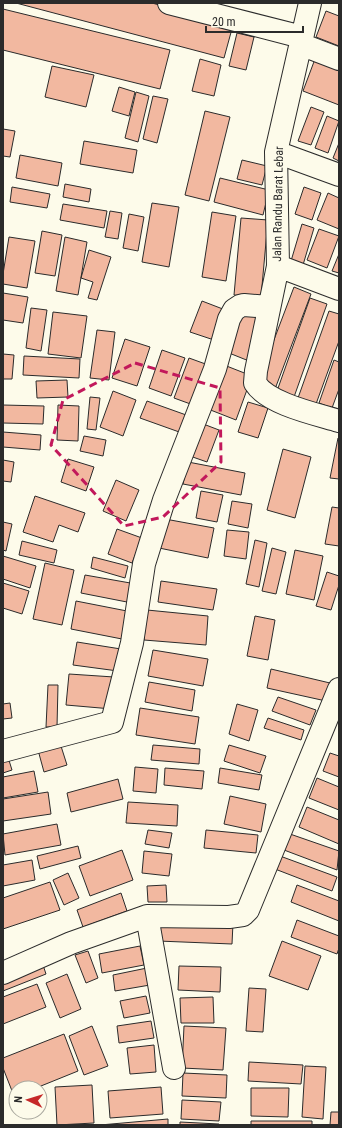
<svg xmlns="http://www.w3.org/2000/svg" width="342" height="1128" viewBox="0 0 342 1128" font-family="'Roboto Condensed',sans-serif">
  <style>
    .building { fill: #f2b8a0; stroke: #2b2b2b }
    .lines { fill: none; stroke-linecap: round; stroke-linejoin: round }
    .street-casing { stroke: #2b2b2b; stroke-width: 24 }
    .street { stroke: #fdfbea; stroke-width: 22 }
    .marked { fill: none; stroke: #c2185b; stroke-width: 3; stroke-dasharray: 8 5; stroke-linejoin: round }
    .labels { text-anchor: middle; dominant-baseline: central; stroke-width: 3; stroke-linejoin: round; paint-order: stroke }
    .street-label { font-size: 12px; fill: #2b2b2b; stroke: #fdfbea }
  </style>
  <rect width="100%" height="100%" fill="#fdfbea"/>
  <path class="building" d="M16,3H152L233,25L224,58Z
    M3,9L170,50L160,89L3,50Z
    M326,11L339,16V46L316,37Z
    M237,33L254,37L246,70L229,66Z
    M200,59L221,65L214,96L192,91Z
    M315,59L339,68V105L303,91Z
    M52,66L94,75L86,107L45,97Z
    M119,87L135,92L129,116L112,111Z
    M136,92L149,96L138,142L125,138Z
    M153,96L168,99L157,143L143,139Z
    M311,107L324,112L311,145L298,141Z
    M205,111L230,117L209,201L185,195Z
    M327,116L339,121L328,153L315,148Z
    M3,129L15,131L10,157L3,156Z
    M84,141L137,150L133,173L80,164Z
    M339,143V161L333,158Z
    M20,155L62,163L58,186L16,178Z
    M242,160L267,166L262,185L237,179Z
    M220,178L269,190L263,215L214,202Z
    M65,184L91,189L89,202L63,197Z
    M12,187L50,194L47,208L10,202Z
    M304,187L321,193L312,220L295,214Z
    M328,193L339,198V229L317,220Z
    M152,203L179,207L169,267L142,262Z
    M63,204L107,211L104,228L60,220Z
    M110,211L122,213L118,239L105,237Z
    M212,212L236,216L226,281L202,277Z
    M129,214L144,217L138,251L123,248Z
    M241,218L268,220L261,297L234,295Z
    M302,224L314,228L303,265L291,261Z
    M319,229L339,236L327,268L307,260Z
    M42,231L62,235L55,276L35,273Z
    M9,237L35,241L27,288L3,284V274Z
    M65,237L87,242L78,295L56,291Z
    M89,250L111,257L97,300L88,298L93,282L81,278Z
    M339,254V273L332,271Z
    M294,287L311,294L275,389L258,382Z
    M3,293L28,297L23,323L3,320Z
    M310,298L327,304L294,397L277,391Z
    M202,301L228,311L217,341L190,332Z
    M31,308L47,310L41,351L26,348Z
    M239,311L263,320L249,361L224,351Z
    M329,311L339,314V341L316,404L298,398Z
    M53,312L87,316L81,358L48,354Z
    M97,330L115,332L109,380L90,378Z
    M125,339L150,347L137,386L112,378Z
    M162,350L185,358L171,396L149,388Z
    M3,354L14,355L12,379H3Z
    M24,356L80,359L79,378L23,375Z
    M189,358L211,366L196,406L174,398Z
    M334,360L339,362V389L332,408L319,403Z
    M224,365L252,376L236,420L208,409Z
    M67,380L68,397L37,398L36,381Z
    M113,391L136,400L123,436L100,427Z
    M90,397L100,398L96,430L87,429Z
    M147,401L189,416L182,433L140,418Z
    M248,402L268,408L258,438L238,432Z
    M3,405L44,406L43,424L3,423Z
    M58,405L79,406L78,441L57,440Z
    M198,422L219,430L207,462L187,455Z
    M3,432L41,435L40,450L3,447Z
    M84,436L106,440L103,456L80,451Z
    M338,438H339V479L330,478Z
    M283,449L311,457L295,518L267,510Z
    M68,459L94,467L86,491L61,482Z
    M3,460L14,462L11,482L3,481Z
    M188,462L245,473L241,495L183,484Z
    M116,480L139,490L126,521L103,511Z
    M201,491L223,495L217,522L196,518Z
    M35,496L85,513L78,532L59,525L53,542L23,532Z
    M232,501L252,504L248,528L228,524Z
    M332,507L339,508V546L325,544Z
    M165,519L214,528L208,558L159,548Z
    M3,522L12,524L6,551L3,550Z
    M117,529L142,538L132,563L108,554Z
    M227,530L249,532L246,559L224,556Z
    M255,540L267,543L259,587L246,584Z
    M22,541L57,550L54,563L19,555Z
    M272,548L286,552L276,594L262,591Z
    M295,550L323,556L314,600L286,594Z
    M3,556L36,566L30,588L3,579Z
    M93,557L128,566L125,578L91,568Z
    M45,563L74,570L62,625L33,619Z
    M327,572L339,576V585L331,610L316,606Z
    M85,575L136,584L132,603L81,593Z
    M161,581L217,589L213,610L158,602Z
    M3,583L29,591L22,614L3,608Z
    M76,601L127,611L122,639L71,629Z
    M147,610L208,616L206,645L144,640Z
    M255,616L275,620L268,660L247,656Z
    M77,642L121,649L118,671L73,665Z
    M153,650L208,659L203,686L148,676Z
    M271,669L330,683L326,701L267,688Z
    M69,674L114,677L112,709L66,705Z
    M149,682L195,690L192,711L145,702Z
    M48,685H58L57,727H46Z
    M278,697L316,710L310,725L272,711Z
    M10,703L12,718L3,719V704Z
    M237,704L258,710L249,741L229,734Z
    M140,708L199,717L195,744L136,735Z
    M268,718L304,730L301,740L264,728Z
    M60,743L67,765L44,772L38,750Z
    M153,745L200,749L199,764L151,760Z
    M229,745L266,756L260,773L224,761Z
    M330,753L339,756V777L323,771Z
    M7,754L12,770L3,773V755Z
    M135,767L158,769L156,793L133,791Z
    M165,768L204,771L202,789L164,785Z
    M220,768L262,775L259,790L218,783Z
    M34,771L38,792L3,798V777Z
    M317,778L339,787V810L309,798Z
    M118,779L123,799L71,812L67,793Z
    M48,792L51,814L3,821V799Z
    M230,796L266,804L261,832L224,824Z
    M128,802L178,805L177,826L126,823Z
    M307,807L339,820V844L299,827Z
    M57,824L61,845L5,855L3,834Z
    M148,830L172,833L169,848L145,844Z
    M206,830L258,835L256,853L204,848Z
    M290,834L339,851L337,870L284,850Z
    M78,846L81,858L40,869L37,856Z
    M122,850L133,880L90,896L79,866Z
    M144,851L172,854L169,876L142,873Z
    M280,856L337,877L332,891L275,869Z
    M32,860L35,880L3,886V865Z
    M68,873L79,898L64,905L53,880Z
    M50,882L60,910L3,929V898Z
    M166,885L167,902H148L147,886Z
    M297,885L339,901V921L291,902Z
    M121,893L127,911L83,927L77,910Z
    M160,919L233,923L232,944L158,941Z
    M297,920L339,936V948L337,954L291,937Z
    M282,941L321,956L308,990L269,976Z
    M140,946L144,965L102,973L99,954Z
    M88,951L98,978L86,983L75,955Z
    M43,965L46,974L3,991V981Z
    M179,966L221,967L220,992L178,990Z
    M147,968L150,985L115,991L113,975Z
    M67,974L81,1009L60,1018L46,983Z
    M37,984L46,1007L3,1024V997Z
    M249,988L266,989L263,1032L246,1031Z
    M146,996L150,1013L124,1018L120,1001Z
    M213,997L214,1023H181L180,998Z
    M151,1021L154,1038L119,1043L117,1026Z
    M92,1026L108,1066L84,1075L69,1036Z
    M184,1026L226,1028L223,1070L182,1068Z
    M64,1034L78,1071L36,1088H16V1096H14L3,1068V1058Z
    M154,1045L156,1072L130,1074L127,1048Z
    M249,1062L303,1065L301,1084L248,1081Z
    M305,1066L326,1067L323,1119L302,1117Z
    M183,1073L227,1075L226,1098L182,1096Z
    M92,1085L94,1123L57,1125L55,1087Z
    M161,1087L163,1114L110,1118L108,1091Z
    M251,1088H289L288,1117L251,1116Z
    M182,1100L221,1102L219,1121L181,1119Z
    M331,1112H339V1125H330Z
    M168,1119V1125H100Z
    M251,1121H312V1125H251Z
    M180,1122L219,1124V1125H180Z"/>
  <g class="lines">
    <g class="street-casing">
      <path id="street" d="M169,3L302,37
        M310,3L276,152L278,266L256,371L255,383C268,404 316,414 339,421
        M300,44L339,59
        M276,152L339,175
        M278,266L339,289
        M3,751L112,722L132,643L144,564L164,500L215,369L229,319L234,310L240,306L244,305L269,307
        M147,916L174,1068
        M3,973L71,943L147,916L229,917L243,915L248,910L339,689"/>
    </g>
    <use href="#street" class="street"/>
  </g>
  <path class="marked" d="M135,363L220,388L221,462L163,517L124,526L51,445L63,400Z"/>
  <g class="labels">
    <g class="street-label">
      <text transform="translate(278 204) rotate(-89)">Jalan Randu Barat Lebar</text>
    </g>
  </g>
  <rect width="342" height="1128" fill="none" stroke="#2b2b2b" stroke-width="8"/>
  <g transform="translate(28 1100) rotate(274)"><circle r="19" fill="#fdfbea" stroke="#a9a89e"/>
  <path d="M0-3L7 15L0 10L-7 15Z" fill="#c62828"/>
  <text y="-6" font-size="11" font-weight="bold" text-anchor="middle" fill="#2b2b2b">N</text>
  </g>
  <path d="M206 26v6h97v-6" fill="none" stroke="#2b2b2b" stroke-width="2"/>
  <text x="212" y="26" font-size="12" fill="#2b2b2b" stroke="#fdfbea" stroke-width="3" paint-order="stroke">20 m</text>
</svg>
